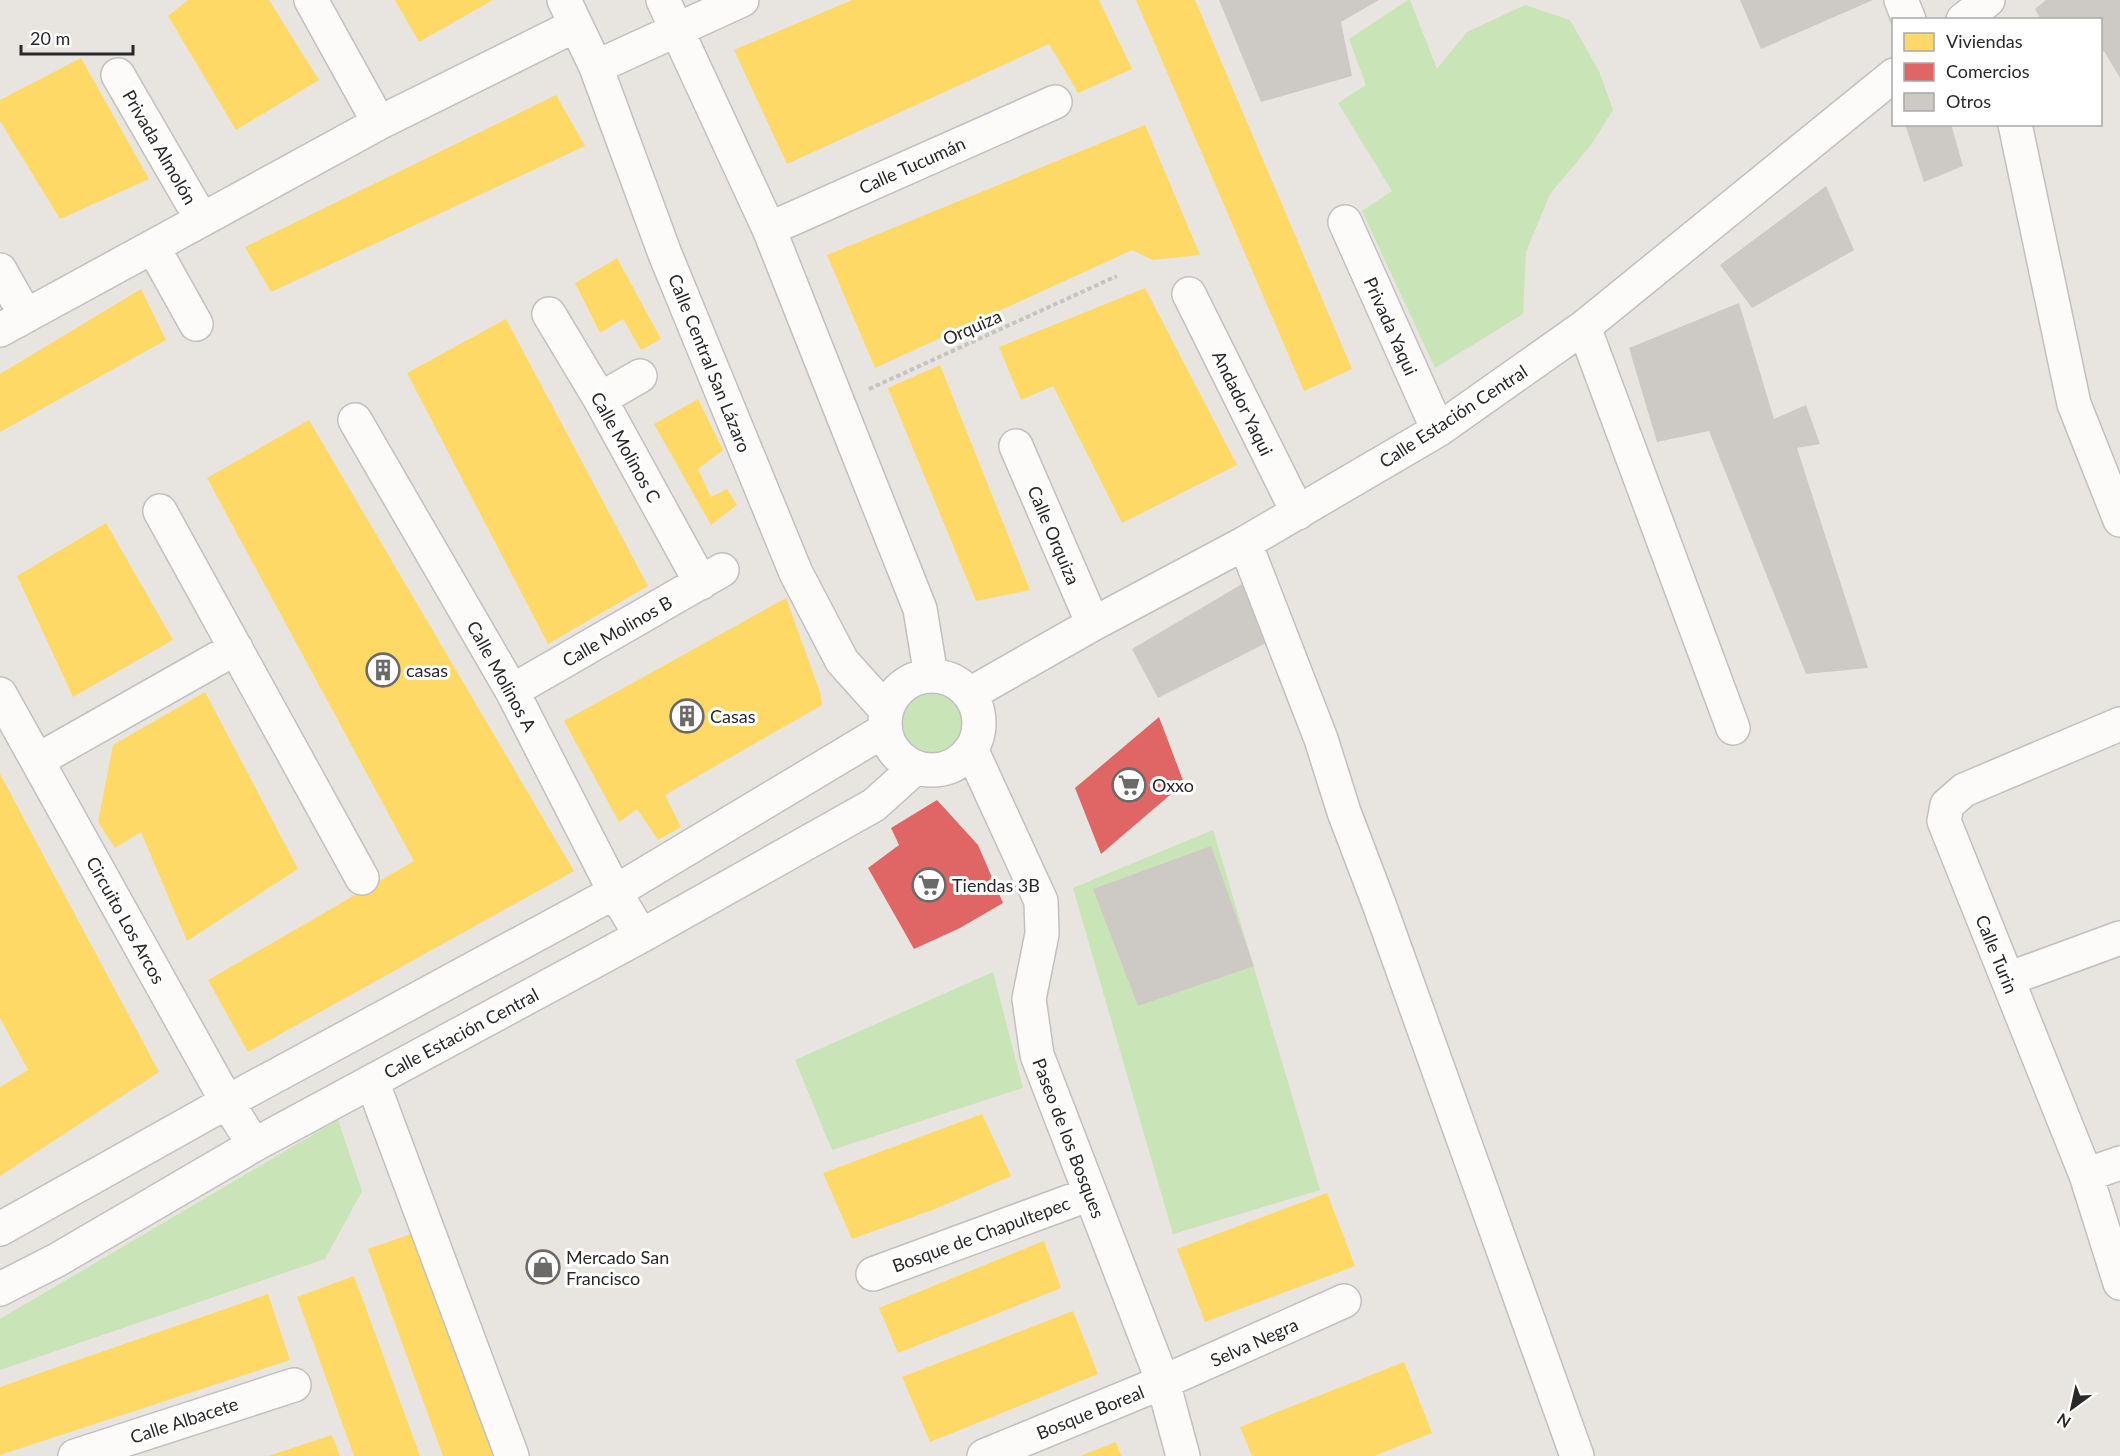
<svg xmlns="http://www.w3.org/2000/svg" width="2120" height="1456" viewBox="0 0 2120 1456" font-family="Lato,sans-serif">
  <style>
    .green { fill: #c9e4b7 }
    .homes { fill: #ffd966 }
    .shops { fill: #e06666 }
    .building { fill: #cdcac6 }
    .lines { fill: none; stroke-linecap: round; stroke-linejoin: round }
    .minor-casing { stroke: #c1c0c1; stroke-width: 36 }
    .path { stroke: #c4c4c4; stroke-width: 4; stroke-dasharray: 4.5 3; stroke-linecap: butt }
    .minor { stroke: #fcfbfa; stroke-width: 33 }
    .labels { text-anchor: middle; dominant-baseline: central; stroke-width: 6; stroke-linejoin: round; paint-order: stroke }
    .street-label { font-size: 18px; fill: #292929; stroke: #fff }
    .poi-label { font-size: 18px; fill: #292929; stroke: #fff; text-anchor: start }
  </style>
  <rect width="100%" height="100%" fill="#e8e4df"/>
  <path class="green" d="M1408,0H1410L1437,69L1467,32L1525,5L1570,20L1599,71L1613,110L1591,145L1550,194L1526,252L1523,314L1435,368L1362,211L1392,191L1338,103L1366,85L1349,39Z
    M937,677L965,690L979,713L981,734L956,766L931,771L906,761L894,744L889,705L917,679Z
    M1213,830L1320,1190L1173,1234L1073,888Z
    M993,972L1023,1088L832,1150L795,1060Z
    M338,1120L362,1191L325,1259L0,1370V1319Z"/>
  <path class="homes" d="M188,0H269L319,80L236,130L168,16Z
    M395,0H493L419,42Z
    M852,0H1099L1132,69L1078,93L1049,44L787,164L734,50Z
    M1136,0H1195L1352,369L1304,391Z
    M81,58L149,179L60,219L0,121V100Z
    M556,95L585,146L271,292L245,247Z
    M1145,125L1200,255L1153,260L1132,250L875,368L827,255Z
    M617,258L661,339L641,350L623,319L600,333L575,283Z
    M1145,288L1237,465L1122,523L1053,386L1021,400L999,347Z
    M141,289L166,340L0,432V374Z
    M506,319L648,586L548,644L407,373Z
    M940,365L1030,590L976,601L888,388Z
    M698,399L723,450L698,469L711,497L727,489L737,505L711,525L654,424Z
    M309,420L574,871L248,1052L208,980L414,861L207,478Z
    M106,523L173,640L73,697L17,576Z
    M786,598L820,692L822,705L665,795L681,827L658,840L637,809L619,822L564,721Z
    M205,692L298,869L187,941L141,832L115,848L98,822L113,745Z
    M0,774L159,1072L0,1176V1087L28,1070L0,1018Z
    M982,1114L1011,1176L935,1209L852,1239L823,1173Z
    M1327,1193L1355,1266L1205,1322L1177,1249Z
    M417,1232L497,1456H443L368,1249Z
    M1044,1241L1061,1288L898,1353L879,1308Z
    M354,1276L420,1456H354L297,1297Z
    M268,1294L290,1360L0,1455V1387Z
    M1073,1311L1098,1374L930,1442L902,1377Z
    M1404,1362L1432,1433L1374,1456H1252L1240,1427Z
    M332,1435L340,1456H268Z
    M1116,1442L1121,1456H1080Z"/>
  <path class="shops" d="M1159,717L1184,783L1101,854L1075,788Z
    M937,800L978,845L1003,903L960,928L914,949L868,868L899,845L891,828Z"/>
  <path class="building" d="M1219,0H1379L1341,22L1352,76L1261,102Z
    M1740,0H1873L1761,49Z
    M2046,0H2120V78L2104,51L2100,54V20H2041L2035,9Z
    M1905,124H1951L1963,166L1924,182Z
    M1826,186L1854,250L1752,308L1720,265Z
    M1739,303L1774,419L1806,405L1820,444L1797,448L1868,668L1806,674L1709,431L1657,442L1629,348Z
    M1242,584L1270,641L1158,698L1132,649Z
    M1211,846L1254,966L1138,1006L1093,889Z"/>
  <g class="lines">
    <g class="minor-casing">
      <path id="minor" d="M311,0L379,123
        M564,0L596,67L665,254L796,573L842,661L886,710
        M663,0L769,229L838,403L920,609L931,676
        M1901,0L1909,20
        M1963,20L1988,0
        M596,67L742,0
        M118,75L202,220
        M2015,124L2074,404L2120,520
        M1345,222L1438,430
        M769,229L1055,102
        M153,247L196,324
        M0,270L26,316
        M1189,294L1298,513
        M549,314L600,399L701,583
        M1584,327L1733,728
        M0,330L379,123L576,25
        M600,399L640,376
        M355,420L512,691L615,892L641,936
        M1016,446L1093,624
        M160,511L362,878
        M1245,543L1321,739L1344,812L1379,904L1577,1456
        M885 723a47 47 0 1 1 94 0a47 47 0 1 1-94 0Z
        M512,691L722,570
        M0,694L227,1102L254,1145
        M970,694L1093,624L1245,543L1438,430L1584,327L1894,75
        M2120,724L1964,790L1947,805L1944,821L2086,1175L2120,1283
        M972,751L1041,901L1042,934L1029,999L1037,1055L1163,1382L1183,1456
        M38,760L236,648
        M2008,979L2120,938
        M372,1081L512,1456
        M2086,1175L2120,1163
        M0,1229L227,1102L615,892L885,730
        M873,1274L1090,1194
        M0,1289L57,1260L254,1145L641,936L874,805L915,768
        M75,1456L294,1385
        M984,1456L1163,1382L1344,1301"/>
    </g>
    <path class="path" d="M869,389L1117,276"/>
    <use href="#minor" class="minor"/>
  </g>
  <defs>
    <g id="building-ring" transform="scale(1.725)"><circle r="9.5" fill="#fff" stroke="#6c6a69" stroke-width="1.5"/><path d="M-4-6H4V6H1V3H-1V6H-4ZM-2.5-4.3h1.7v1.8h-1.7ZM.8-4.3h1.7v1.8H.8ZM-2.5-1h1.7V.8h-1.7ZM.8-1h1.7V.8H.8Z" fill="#6c6a69"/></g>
    <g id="supermarket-ring" transform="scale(1.725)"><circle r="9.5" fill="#fff" stroke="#6c6a69" stroke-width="1.5"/><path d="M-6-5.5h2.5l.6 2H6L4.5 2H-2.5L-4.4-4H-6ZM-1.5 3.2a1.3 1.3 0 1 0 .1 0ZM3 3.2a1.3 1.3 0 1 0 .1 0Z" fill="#6c6a69"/></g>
    <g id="shop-ring" transform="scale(1.725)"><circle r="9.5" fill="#fff" stroke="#6c6a69" stroke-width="1.5"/><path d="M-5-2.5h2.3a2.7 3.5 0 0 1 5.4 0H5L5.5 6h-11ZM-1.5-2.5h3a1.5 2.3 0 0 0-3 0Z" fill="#6c6a69"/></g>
  </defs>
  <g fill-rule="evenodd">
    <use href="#building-ring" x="383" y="670"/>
    <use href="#building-ring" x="687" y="716"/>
    <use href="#supermarket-ring" x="1129" y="785"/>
    <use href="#supermarket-ring" x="929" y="885"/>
    <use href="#shop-ring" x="543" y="1267"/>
  </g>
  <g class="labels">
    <g class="street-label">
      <text transform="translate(160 147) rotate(60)">Privada Almolón</text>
      <text transform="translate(912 165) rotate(-24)">Calle Tucumán</text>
      <text transform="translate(1391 326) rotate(66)">Privada Yaqui</text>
      <text transform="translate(972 327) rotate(-24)">Orquiza</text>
      <text transform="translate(710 363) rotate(68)">Calle Central San Lázaro</text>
      <text transform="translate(1243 403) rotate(64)">Andador Yaqui</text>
      <text transform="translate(1453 416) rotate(-33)">Calle Estación Central</text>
      <text transform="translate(626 447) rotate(61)">Calle Molinos C</text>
      <text transform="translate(1054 535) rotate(67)">Calle Orquiza</text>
      <text transform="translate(617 631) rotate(-30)">Calle Molinos B</text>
      <text transform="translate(502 676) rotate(61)">Calle Molinos A</text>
      <text transform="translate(126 920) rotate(61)">Circuito Los Arcos</text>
      <text transform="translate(1997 954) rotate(68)">Calle Turin</text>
      <text transform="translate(461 1033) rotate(-28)">Calle Estación Central</text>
      <text transform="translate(1069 1138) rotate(69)">Paseo de los Bosques</text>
      <text transform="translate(981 1234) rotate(-20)">Bosque de Chapultepec</text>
      <text transform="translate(1254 1342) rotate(-24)">Selva Negra</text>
      <text transform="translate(1090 1412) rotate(-22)">Bosque Boreal</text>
      <text transform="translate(184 1420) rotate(-18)">Calle Albacete</text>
    </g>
    <g class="poi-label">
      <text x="406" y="670">casas</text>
      <text x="710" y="716">Casas</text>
      <text x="1152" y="785">Oxxo</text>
      <text x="952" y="885">Tiendas 3B</text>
      <text x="566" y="1257">Mercado San<tspan x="566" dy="21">Francisco</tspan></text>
    </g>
  </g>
  <rect x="1892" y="18" width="210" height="108" fill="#ffffff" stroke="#a9a9a9" stroke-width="1.5"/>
  <rect x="1904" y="33" width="30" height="18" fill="#ffd966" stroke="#a9a9a9" stroke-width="1.5"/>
  <text x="1946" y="48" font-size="18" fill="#292929">Viviendas</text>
  <rect x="1904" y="63" width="30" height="18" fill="#e06666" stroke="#a9a9a9" stroke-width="1.5"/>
  <text x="1946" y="78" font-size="18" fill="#292929">Comercios</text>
  <rect x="1904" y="93" width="30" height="18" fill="#cdcac6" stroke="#a9a9a9" stroke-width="1.5"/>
  <text x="1946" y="108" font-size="18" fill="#292929">Otros</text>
  <g transform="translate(2072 1408) rotate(213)" stroke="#ffffff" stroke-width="4.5" paint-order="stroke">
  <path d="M0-4.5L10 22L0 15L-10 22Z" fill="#292929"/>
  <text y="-9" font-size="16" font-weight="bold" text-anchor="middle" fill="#292929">N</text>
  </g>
  <path d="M21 45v9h112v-9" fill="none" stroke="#292929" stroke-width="3"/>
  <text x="30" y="45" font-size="18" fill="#292929" stroke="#ffffff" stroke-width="4.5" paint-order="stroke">20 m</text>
</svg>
